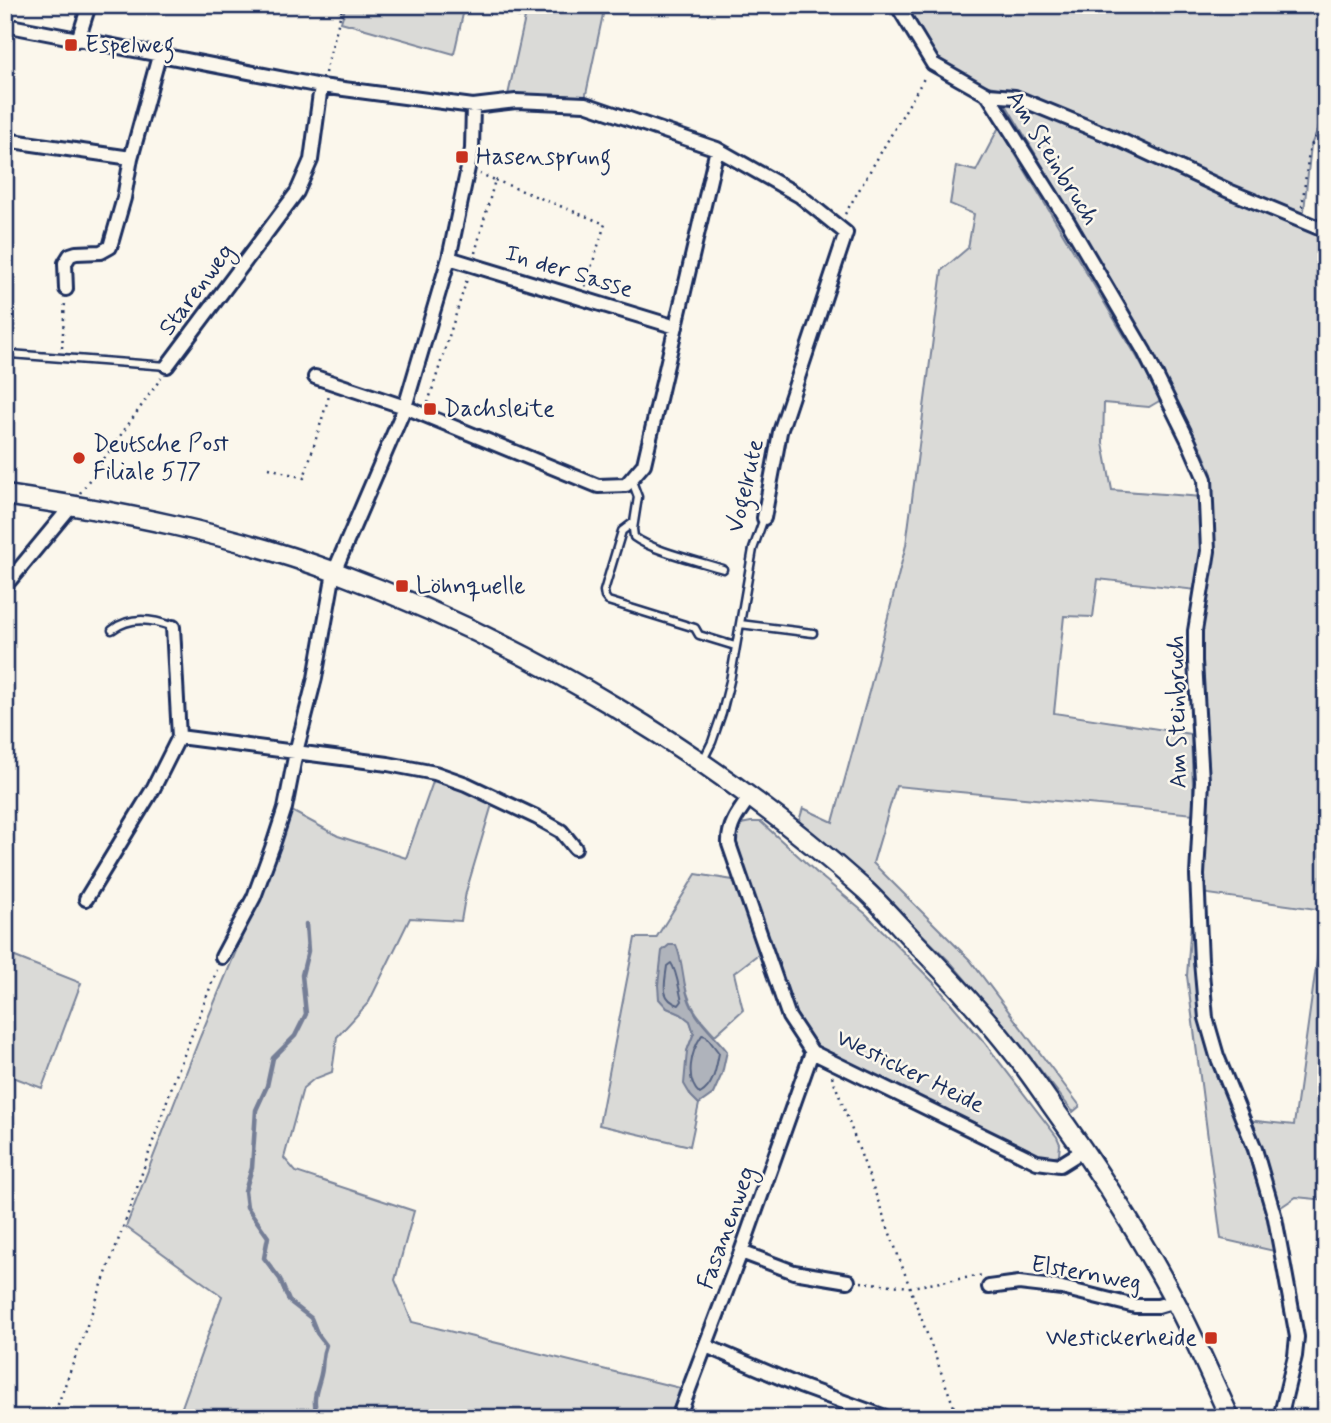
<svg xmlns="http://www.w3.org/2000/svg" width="1331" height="1423" viewBox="0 0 1331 1423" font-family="Mynerve,sans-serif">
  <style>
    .green { fill: #dadad7; stroke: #7a849a; stroke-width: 2 }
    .water { fill: #afb3bb; stroke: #747e96; stroke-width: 2 }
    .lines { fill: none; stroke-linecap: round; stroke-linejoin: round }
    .shore { stroke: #566483; stroke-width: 2 }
    .stream { stroke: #747e96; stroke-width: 4.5 }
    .lane-casing { stroke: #1b2f5e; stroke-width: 11 }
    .street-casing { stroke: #1b2f5e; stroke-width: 18 }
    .secondary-casing { stroke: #1b2f5e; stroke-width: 23 }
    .path { stroke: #1b2f5e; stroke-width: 2.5; stroke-dasharray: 2 5; stroke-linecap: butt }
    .lane { stroke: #fbf7ec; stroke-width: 6 }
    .street { stroke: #fbf7ec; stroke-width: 12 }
    .secondary { stroke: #fbf7ec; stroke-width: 18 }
    .poi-dot { fill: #c8321e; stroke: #fbf7ec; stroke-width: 2.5 }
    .labels { text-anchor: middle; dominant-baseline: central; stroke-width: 5; stroke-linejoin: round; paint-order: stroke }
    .poi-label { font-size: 24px; fill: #1b2f5e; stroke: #fbf7ec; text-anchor: start }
    .street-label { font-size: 24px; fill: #1b2f5e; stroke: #fbf7ec }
  </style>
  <rect width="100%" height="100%" fill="#fbf7ec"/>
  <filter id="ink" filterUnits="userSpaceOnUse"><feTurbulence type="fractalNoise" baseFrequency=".0143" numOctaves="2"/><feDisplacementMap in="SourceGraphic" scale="14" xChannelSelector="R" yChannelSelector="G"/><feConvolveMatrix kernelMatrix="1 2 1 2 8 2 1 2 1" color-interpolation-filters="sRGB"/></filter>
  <g filter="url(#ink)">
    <path class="green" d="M346,5H605L585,99L508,95L525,18L465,5L454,54L341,22Z
      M903,5H1326V110L1311,145L1303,220L1020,93L984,85L940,60Z
      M1005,103L1107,138L1326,233V1200L1296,1197L1275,1211L1246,1120L1294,1125L1324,910L1201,893L1199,630L1214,552L1212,474L1201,448L1113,284Z
      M999,127L1137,357L1161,400L1149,407L1104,403L1103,443L1112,490L1202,497V555L1196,590L1098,579L1093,617L1064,616L1054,713L1191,734L1194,814L896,786L873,863L970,960L1080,1106L1073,1112L1021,1045L952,964L872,884L799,821L803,808L833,822L870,688L906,545L942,270L968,248L974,214L950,204L956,166L976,171Z
      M434,779L449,783L493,801L466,892L461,921L410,918L369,1002L337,1037L332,1072L314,1079L303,1088L284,1158L296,1172L414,1211L395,1280L412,1322L680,1388L670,1418H178L222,1296L126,1227L200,1037L257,901L288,809L338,836L406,858Z
      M751,822H761L817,873L866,914L933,982L984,1042L1057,1137L1060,1144L1059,1155L1038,1160L815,1049L792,1015L749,881L733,838L741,824Z
      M696,874L739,881L765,949L734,973L743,1010L715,1035C695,1014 691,1008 683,980L667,1008L681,1014L690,1021L694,1032L687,1051L691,1096L699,1104L690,1146L599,1125L635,938H656Z
      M1193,894L1201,1020L1248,1154L1267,1218L1274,1251L1221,1239L1187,976Z
      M5,953L81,983L42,1088L5,1074Z"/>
    <path class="water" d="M669,945H676C684,963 682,985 690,1003C697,1021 715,1036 727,1051L722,1074L713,1094L699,1104L691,1096L684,1084L687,1051L694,1033L690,1021L681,1014L667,1008L659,999L658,985L662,951Z"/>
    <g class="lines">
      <path class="shore" d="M671,963C677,971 679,990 682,1001L679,1005C659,999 665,983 667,966Z
        M702,1035L706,1036L719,1053C716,1068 714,1086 700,1094C684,1080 691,1051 702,1035Z"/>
      <path class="stream" d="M306,924L308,951L302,975L306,1014L295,1036L273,1058L267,1086L256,1110L252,1168L245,1191L247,1207L268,1237L264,1258L280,1279L289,1301L311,1318L317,1333L326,1345C322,1355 323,1358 322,1368C320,1387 309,1397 319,1418"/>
      <g class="lane-casing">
        <path id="lane" d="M10,354L167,366
          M632,481L638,497L633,529L634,537C653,551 698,561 723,569
          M634,522L622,531L604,591L605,597L608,601L695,628L699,635L735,646
          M740,624L813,633
          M112,630C130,616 153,619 173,627
          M702,762L712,742L722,713L730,681L753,549L764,518"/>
      </g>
      <g class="street-casing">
        <path id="street" d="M897,5L933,64L988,95L1067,220L1144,351L1188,440L1205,479L1208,551L1195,631V661L1202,781L1197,875L1201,961L1206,1018L1217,1056L1255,1149L1275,1218L1297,1337L1295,1356L1280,1418
          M5,25L321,86L473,106L516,101L585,104L717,149L800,196L846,233L780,432L764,518
          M78,40L89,5
          M988,95L1015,97L1120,140L1229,191L1326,231
          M5,140L131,158
          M449,258L676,327
          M66,289L65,263L70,255L76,253L101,252L110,247L124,198L131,158L159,56
          M167,366L297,192L311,160L321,86
          M315,377L405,407L598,486L626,485L644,464L717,149
          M5,586L72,505
          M173,627L179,737L388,764L435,773L466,784L536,817L561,831L575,848
          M749,798C738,813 728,826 729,844L789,1017L812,1052L1037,1162L1060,1165L1084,1150
          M86,899L153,789L179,737
          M222,957L254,897L273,845L285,808L296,752L315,678L334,572L405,407L449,258L472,149L473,106
          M741,1252L794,1272L848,1281
          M989,1287L1019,1283L1062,1288L1135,1306H1158L1175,1301
          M706,1346L800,1386L885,1417
          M678,1418L741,1252L812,1052"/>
      </g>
      <g class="secondary-casing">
        <path id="secondary" d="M5,495C117,511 228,533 335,572C527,643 712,754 865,890C881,905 895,921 910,937C945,973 981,1011 1012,1051C1026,1068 1038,1086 1050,1103C1096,1166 1138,1232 1175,1301C1195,1339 1212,1379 1230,1418"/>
      </g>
      <path class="path" d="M325,73L343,5
        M495,180L605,224L585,287
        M1302,207L1309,151L1326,111
        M845,214L926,75
        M475,253L495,180L480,174
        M62,348L65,302
        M428,403L468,276
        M269,468L304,478L329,396
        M80,493L161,378
        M832,1076L958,1418
        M861,1282L911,1287L983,1275
        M53,1418L129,1211L172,1086L217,970
        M1016,1418L1040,1415L1042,1418"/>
      <use href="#lane" class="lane"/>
      <use href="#street" class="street"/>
      <use href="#secondary" class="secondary"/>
    </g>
  </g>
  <g class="poi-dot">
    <rect x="64" y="38" width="14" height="14" rx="3.5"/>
    <rect x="455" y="150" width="14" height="14" rx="3.5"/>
    <rect x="423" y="402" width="14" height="14" rx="3.5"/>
    <circle cx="79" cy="458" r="7"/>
    <rect x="395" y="579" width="14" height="14" rx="3.5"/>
    <rect x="1204" y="1331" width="14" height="14" rx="3.5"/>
  </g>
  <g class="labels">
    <g class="poi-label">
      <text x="85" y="45">Espelweg</text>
      <text x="476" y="157">Hasensprung</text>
      <text x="444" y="409">Dachsleite</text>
      <text x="93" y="444">Deutsche Post<tspan x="93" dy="28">Filiale 577</tspan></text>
      <text x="416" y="586">Löhnquelle</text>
      <text x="1197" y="1338" text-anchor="end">Westickerheide</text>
    </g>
    <g class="street-label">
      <text transform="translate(1052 158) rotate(58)">Am Steinbruch</text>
      <text transform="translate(569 272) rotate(17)">In der Sasse</text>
      <text transform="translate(197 290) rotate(-53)">Starenweg</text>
      <text transform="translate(746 486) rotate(-77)">Vogelrute</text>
      <text transform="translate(1178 712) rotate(-91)">Am Steinbruch</text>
      <text transform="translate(910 1072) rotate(26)">Westicker Heide</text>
      <text transform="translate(727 1228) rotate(-70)">Fasanenweg</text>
      <text transform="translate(1086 1274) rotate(10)">Elsternweg</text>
    </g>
  </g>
  <rect width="1331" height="1423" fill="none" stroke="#fbf7ec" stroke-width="28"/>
  <rect x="14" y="14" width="1303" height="1395" fill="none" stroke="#1b2f5e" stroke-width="2.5" filter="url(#ink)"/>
</svg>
